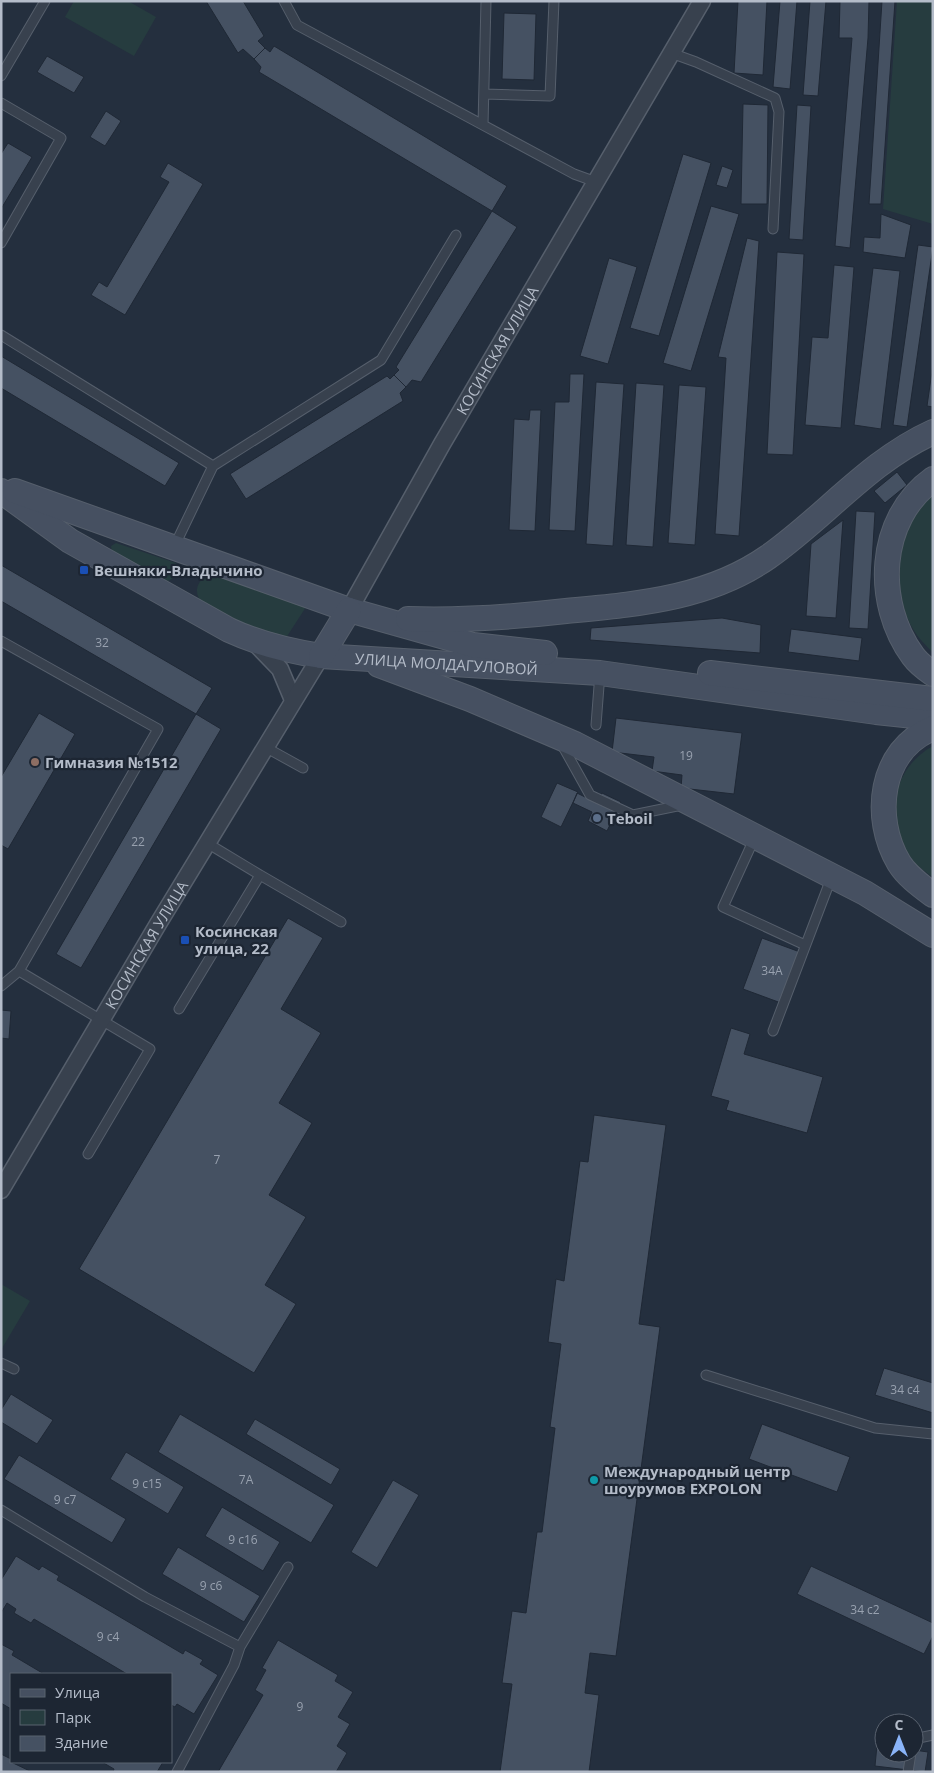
<svg xmlns="http://www.w3.org/2000/svg" width="934" height="1773" viewBox="0 0 934 1773" font-family="'Open Sans',sans-serif">
  <style>
    .green { fill: #263c3f }
    .building { fill: #455162; stroke: #1f2835 }
    .lines { fill: none; stroke-linecap: round; stroke-linejoin: round }
    .lane-casing { stroke: #565f6c; stroke-width: 11 }
    .street-casing { stroke: #565f6c; stroke-width: 19 }
    .secondary-casing { stroke: #565f6c; stroke-width: 26 }
    .lane { stroke: #38414e; stroke-width: 9 }
    .street { stroke: #38414e; stroke-width: 16 }
    .secondary { stroke: #465061; stroke-width: 24 }
    .transit-dot { fill: #1a4fb4; stroke: #1d2633; stroke-width: 2 }
    .education-dot { fill: #8d6e63; stroke: #1d2633; stroke-width: 2 }
    .service-dot { fill: #5c6f8a; stroke: #1d2633; stroke-width: 2 }
    .culture-dot { fill: #0f9aa8; stroke: #1d2633; stroke-width: 2 }
    .labels { text-anchor: middle; dominant-baseline: central; stroke-width: 4.5; stroke-linejoin: round; paint-order: stroke }
    .number-label { font-size: 12px; fill: #98a1af }
    .street-label { font-size: 15px; fill: #b4bcc9; stroke: #1d2633 }
    .poi-label { font-size: 15px; font-weight: bold; fill: #b4bcc9; stroke: #1d2633; text-anchor: start }
  </style>
  <rect width="100%" height="100%" fill="#242f3e"/>
  <path class="green" d="M74,1H128L156,17L134,56L65,17Z
    M897,1H933V224L883,209Z
    M933,496V653C926,645 918,638 913,629C890,592 896,523 933,496Z
    M116,543L176,563L178,575L168,581L112,552L111,546Z
    M209,575L219,576L306,607L284,641L204,605C193,595 195,581 209,575Z
    M933,746V877C883,848 881,774 933,746Z
    M1,1284L30,1301L1,1350Z"/>
  <path class="building" d="M206,1H243L264,36L258,41L265,48L254,59L243,49L238,53Z
    M738,1H767L763,75L734,73Z
    M780,1H797L790,89L773,87Z
    M810,1H826L818,96L803,95Z
    M840,1H869L868,38L850,248L835,246L852,38H839Z
    M882,1H895L881,204H869Z
    M504,13L536,14L534,80L502,79Z
    M274,46L507,186L492,211L259,72L261,67L254,59L265,48L270,52Z
    M47,56L84,77L74,93L37,72Z
    M743,104L768,105L767,204H741Z
    M797,105L811,106L803,240L789,239Z
    M106,111L121,121L105,146L90,137Z
    M8,143L32,157L1,209V154Z
    M683,154L711,163L659,336L630,328Z
    M168,163L203,184L125,315L91,295L99,282L107,287L169,182L160,177Z
    M722,166L733,170L727,188L716,185Z
    M711,206L739,214L691,371L663,363Z
    M492,211L517,227L421,382L412,380L406,387L394,375L399,370L396,367Z
    M881,214L911,225L905,258L863,252L864,237L880,238Z
    M747,238L759,241L739,536L715,534L726,358L718,357Z
    M918,245L933,247L907,427L893,425Z
    M777,252L804,254L793,455L767,454Z
    M609,258L637,267L608,364L580,356Z
    M834,265L854,267L841,428L805,425L812,337L828,338Z
    M873,268L900,271L881,429L854,425Z
    M1,356L179,463L165,486L1,388Z
    M933,364V407L927,406Z
    M570,374H584L575,531L549,530L555,402H569Z
    M394,375L406,387L400,393L403,401L246,499L230,474L387,376L390,379Z
    M596,382L624,384L613,546L586,544Z
    M636,383L664,385L653,547L626,545Z
    M679,385L706,387L695,545L668,543Z
    M530,410H541L535,531L509,530L514,419L529,420Z
    M897,472L907,485L885,503L874,491Z
    M856,511L875,512L868,629L849,628Z
    M843,520L836,618L806,616L811,544Z
    M1,565L212,688L196,714L1,601Z
    M722,618L761,625L760,653L590,640L591,628Z
    M791,629L862,638L859,661L788,652Z
    M39,713L75,734L8,849L1,845V777Z
    M196,714L221,729L81,968L56,954Z
    M616,718L742,733L734,794L681,788L682,775L652,771L654,757L612,752Z
    M557,783L578,792L561,827L541,817Z
    M577,793L597,803L602,793L621,802L607,831L588,821L592,812L573,803Z
    M288,918L323,938L281,1009L321,1033L279,1103L312,1123L269,1195L306,1217L265,1285L296,1304L254,1373L79,1269Z
    M762,938L800,952L781,1003L743,989Z
    M1,1010L11,1011L9,1039L1,1038Z
    M731,1028L750,1034L744,1054L823,1077L807,1133L726,1110L729,1101L711,1096Z
    M594,1115L666,1125L639,1324L660,1327L616,1656L590,1653L585,1693L599,1695L589,1772H500L512,1684L502,1683L512,1611L526,1613L537,1532H542L555,1428L550,1427L561,1344L548,1342L556,1279L564,1281L580,1161L588,1162Z
    M884,1368L933,1383V1413L875,1395Z
    M11,1394L53,1420L37,1444L1,1422V1410Z
    M180,1414L334,1505L311,1543L158,1452Z
    M255,1419L340,1469L331,1485L246,1434Z
    M762,1424L850,1457L837,1492L749,1459Z
    M126,1452L184,1487L168,1514L110,1479Z
    M19,1455L126,1519L112,1543L4,1479Z
    M393,1480L419,1495L377,1568L351,1552Z
    M222,1507L280,1542L263,1571L205,1536Z
    M178,1547L260,1596L244,1622L162,1574Z
    M16,1556L39,1570L42,1566L59,1576L57,1580L183,1654L185,1650L203,1660L200,1664L218,1675L194,1714L177,1704L175,1707L171,1705V1674H127L34,1619L31,1623L14,1613L16,1609L7,1603L1,1613V1580Z
    M811,1566L933,1623V1636L924,1654L797,1594Z
    M278,1640L338,1675L335,1681L353,1692L338,1717L350,1724L337,1746L347,1753L336,1772H218L263,1695L255,1690L266,1670L262,1668Z
    M1,1644L14,1651L12,1655L44,1674H11V1709L1,1703Z
    M877,1745L884,1746V1753H914V1750L928,1752L925,1772L875,1766Z
    M1,1754L11,1759V1762L32,1772H1Z
    M102,1762H163L157,1772H113L114,1769Z"/>
  <g class="lines">
    <g class="lane-casing">
      <path id="lane" d="M284,1L297,25L574,174L596,182
        M671,53L696,62L775,98L779,112L773,229
        M1,76L45,1
        M484,94L550,96L554,1
        M1,103L61,138L1,243
        M483,125L486,1
        M1,335L213,466L174,547
        M213,466L381,360L456,235
        M1,641L158,729L19,971L150,1049L88,1154
        M596,725L600,673
        M561,743L590,795L633,815L682,805
        M265,747L303,768
        M755,837L723,907L805,945
        M260,875L341,922
        M1,986L19,971
        M179,1009L260,875L207,843
        M773,1031L832,876
        M1,1363L14,1369
        M706,1375L875,1428L933,1434
        M1,1510L145,1597L240,1647L234,1665L177,1772
        M240,1647L288,1567
        M914,1739L933,1735
        M908,1772L911,1753"/>
    </g>
    <g class="street-casing">
      <g id="street">
        <path id="s1" d="M349,610L442,444L702,1"/>
        <path d="M255,643L280,669L293,700"/>
        <path id="s2" d="M1,1190L158,924L321,656"/>
      </g>
    </g>
    <g class="secondary-casing">
      <g id="secondary">
        <path d="M933,479C877,519 874,603 913,656C918,663 926,669 933,674"/>
        <path id="s3" d="M1,491L70,541L229,630C259,644 288,651 321,656L600,673L876,712L933,718"/>
        <path d="M15,491L349,610L473,645L545,653"/>
        <path d="M408,619C461,621 513,617 566,611C637,604 708,599 768,557C825,517 869,461 933,432"/>
        <path d="M321,656L349,610"/>
        <path d="M379,665L470,699L575,744L865,893L933,935"/>
        <path d="M710,673L933,699"/>
        <path d="M933,728C879,750 872,818 899,863C907,876 921,886 933,895"/>
      </g>
    </g>
    <use href="#lane" class="lane"/>
    <use href="#street" class="street"/>
    <use href="#secondary" class="secondary"/>
  </g>
  <g class="transit-dot">
    <rect x="79" y="565" width="10" height="10" rx="2.5"/>
    <rect x="180" y="935" width="10" height="10" rx="2.5"/>
  </g>
  <circle class="education-dot" cx="35" cy="762" r="5"/>
  <circle class="service-dot" cx="597" cy="818" r="5"/>
  <circle class="culture-dot" cx="594" cy="1480" r="5"/>
  <g class="labels">
    <g class="number-label">
      <text x="102" y="642">32</text>
      <text x="686" y="755">19</text>
      <text x="138" y="841">22</text>
      <text x="772" y="970">34А</text>
      <text x="217" y="1159">7</text>
      <text x="905" y="1389">34 с4</text>
      <text x="246" y="1479">7А</text>
      <text x="147" y="1483">9 с15</text>
      <text x="65" y="1499">9 с7</text>
      <text x="243" y="1539">9 с16</text>
      <text x="211" y="1585">9 с6</text>
      <text x="865" y="1609">34 с2</text>
      <text x="108" y="1636">9 с4</text>
      <text x="300" y="1706">9</text>
    </g>
    <g class="street-label">
      <text stroke="none"><textPath href="#s1" startOffset="299">КОСИНСКАЯ УЛИЦА</textPath></text>
      <text stroke="none"><textPath href="#s3" startOffset="489">УЛИЦА МОЛДАГУЛОВОЙ</textPath></text>
      <text stroke="none"><textPath href="#s2" startOffset="285">КОСИНСКАЯ УЛИЦА</textPath></text>
    </g>
    <g class="poi-label">
      <text x="94" y="570">Вешняки-Владычино</text>
      <text x="45" y="762">Гимназия №1512</text>
      <text x="607" y="818">Teboil</text>
      <text x="195" y="931">Косинская<tspan x="195" dy="17">улица, 22</tspan></text>
      <text x="604" y="1471">Международный центр<tspan x="604" dy="17">шоурумов EXPOLON</tspan></text>
    </g>
  </g>
  <rect width="934" height="1773" fill="none" stroke="#b4bcc9" stroke-width="5"/>
  <rect x="10" y="1673" width="162" height="90" fill="#1d2633" stroke="#59626f"/>
  <rect x="20" y="1689" width="25" height="8" fill="#465061" stroke="#59626f"/>
  <text x="55" y="1698" font-size="15" fill="#b4bcc9">Улица</text>
  <rect x="20" y="1710" width="25" height="15" fill="#263c3f" stroke="#59626f"/>
  <text x="55" y="1723" font-size="15" fill="#b4bcc9">Парк</text>
  <rect x="20" y="1736" width="25" height="15" fill="#455162" stroke="#59626f"/>
  <text x="55" y="1748" font-size="15" fill="#b4bcc9">Здание</text>
  <g transform="translate(899 1738)"><circle r="24" fill="#1d2633" stroke="#59626f"/>
  <path d="M0-4L9 19L0 12L-9 19Z" fill="#8ab4f8"/>
  <text y="-8" font-size="14" font-weight="bold" text-anchor="middle" fill="#b4bcc9">С</text>
  </g>
</svg>
